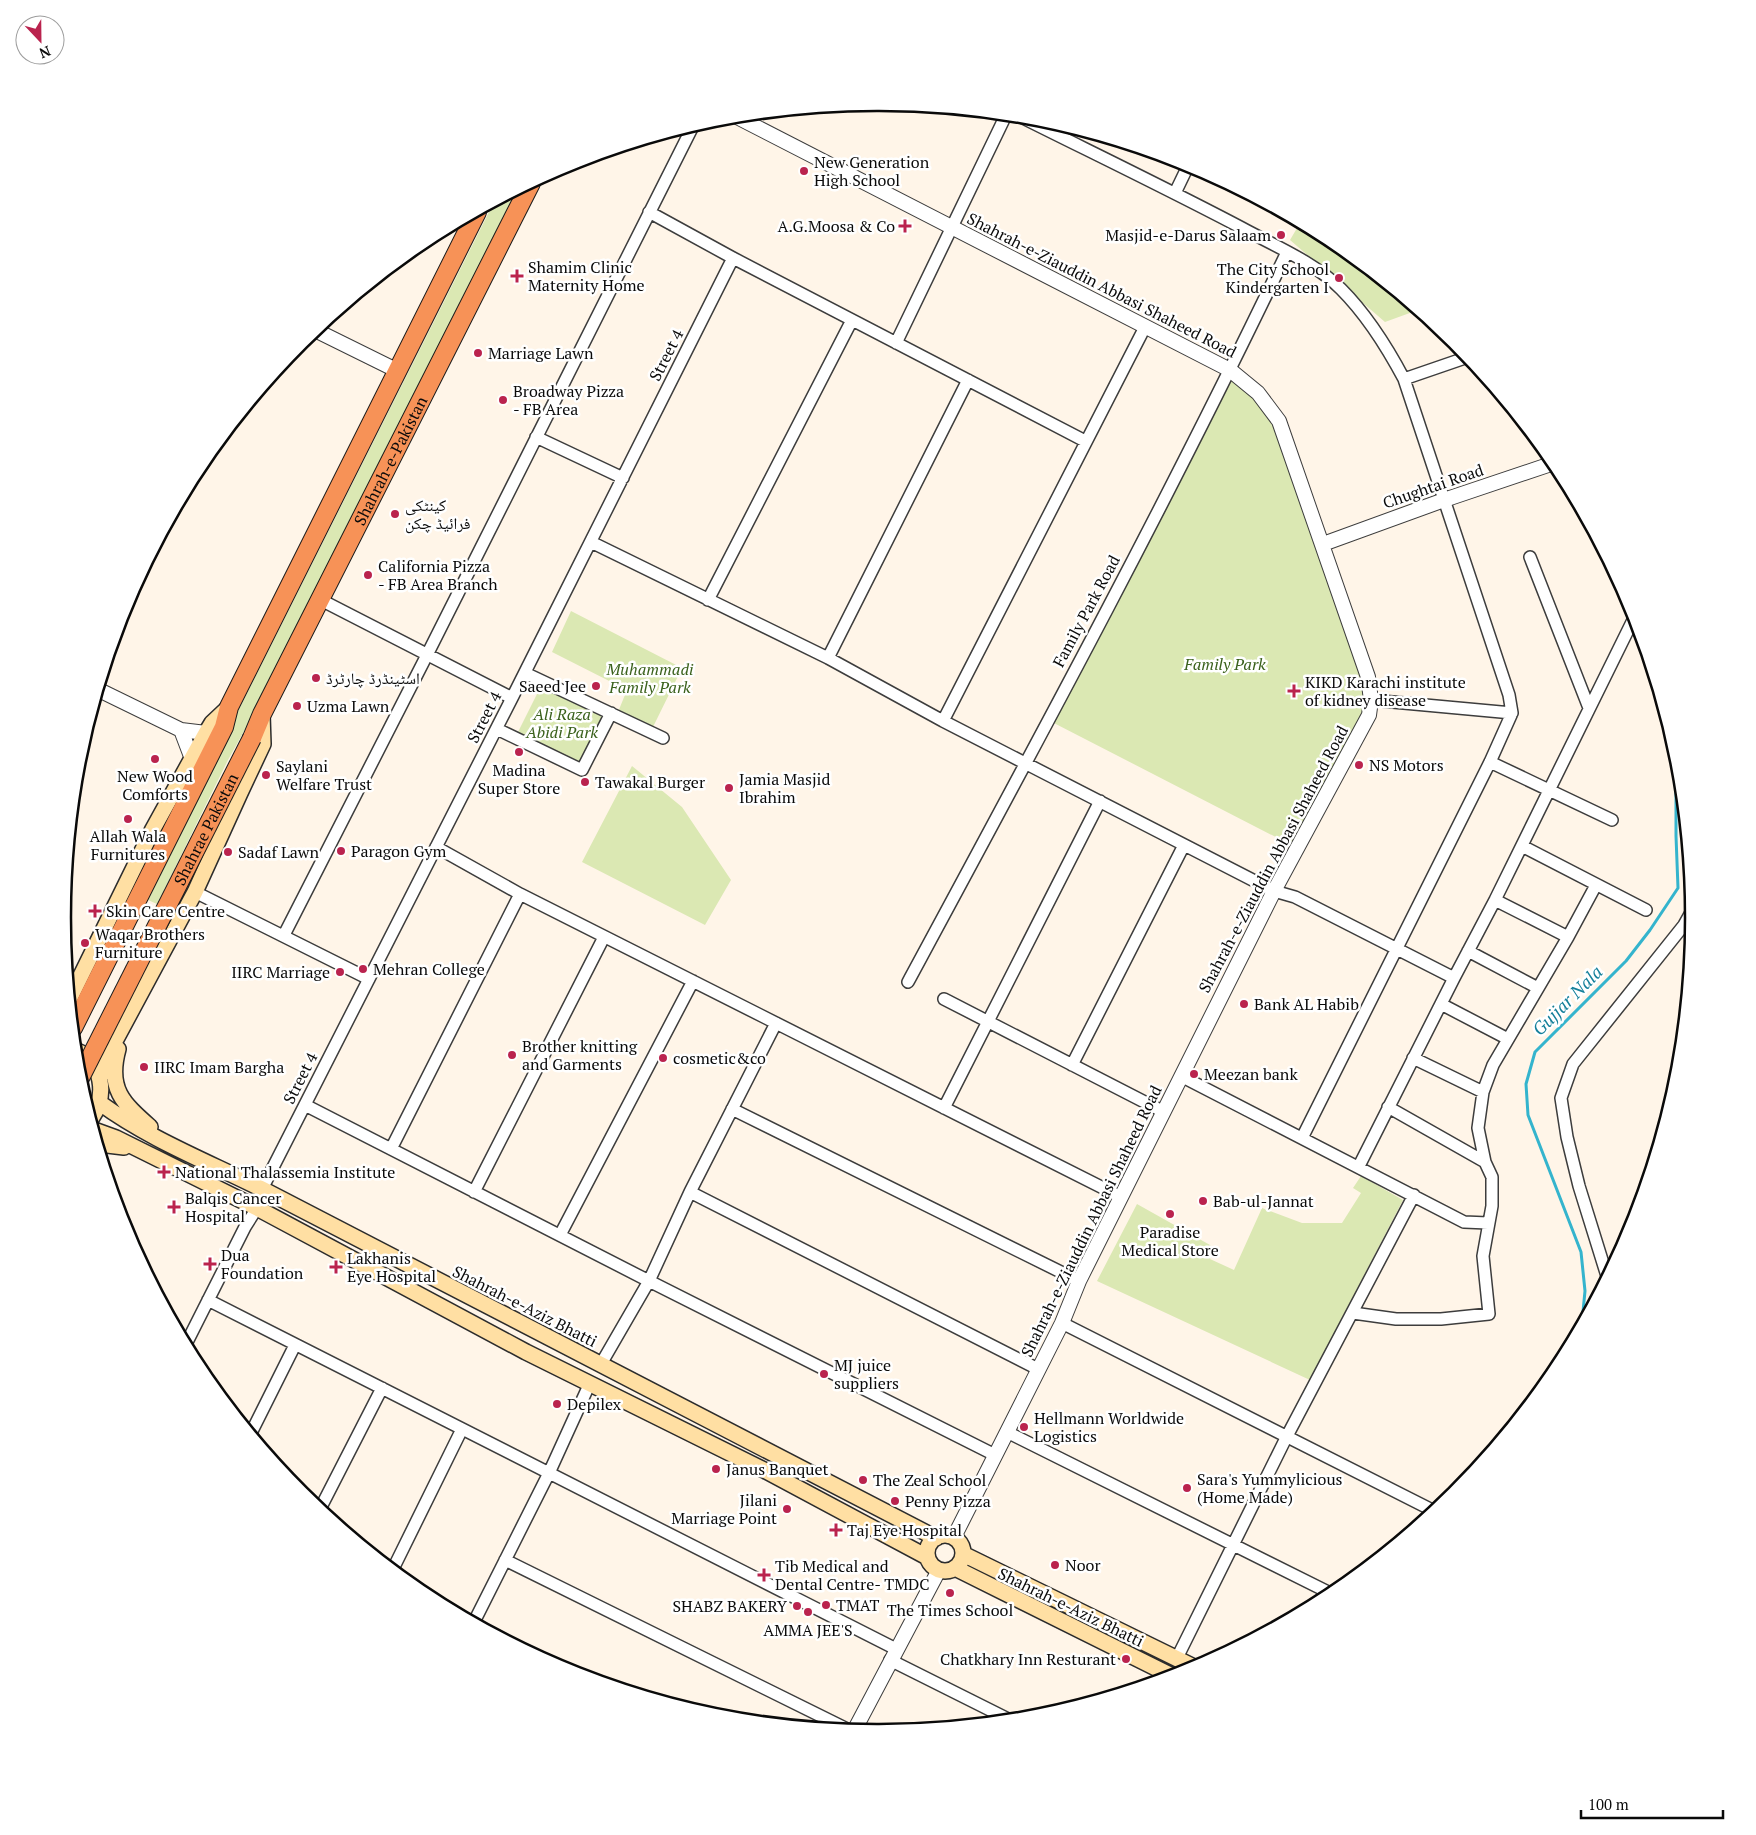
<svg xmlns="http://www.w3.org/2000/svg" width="1756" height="1835" viewBox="0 0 1756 1835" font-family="'PT Serif','Noto Naskh Arabic',serif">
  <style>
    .green { fill: #dbe8b3 }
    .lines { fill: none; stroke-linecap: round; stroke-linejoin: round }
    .stream { stroke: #34b4cd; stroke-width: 3 }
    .minor-casing { stroke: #3d3d3d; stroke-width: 14 }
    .tertiary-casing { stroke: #3d3d3d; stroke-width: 16 }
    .secondary-casing { stroke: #2c2c2c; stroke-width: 18 }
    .trunk-casing { stroke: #1b1b1b; stroke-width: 20 }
    .minor { stroke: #fff; stroke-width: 11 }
    .tertiary { stroke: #fff; stroke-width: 14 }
    .secondary { stroke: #ffdfa3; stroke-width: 15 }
    .trunk { stroke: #f79257; stroke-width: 18 }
    .trunk-bridge-casing { stroke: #1b1b1b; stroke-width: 20; stroke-linecap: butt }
    .trunk-bridge { stroke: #f79257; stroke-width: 18 }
    .poi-dot { fill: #ba234e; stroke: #fff; stroke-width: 2 }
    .labels { text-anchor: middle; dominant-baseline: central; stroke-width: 5; stroke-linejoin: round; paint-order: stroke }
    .poi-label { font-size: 16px; fill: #0a0a0a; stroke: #fff; text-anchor: start }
    .street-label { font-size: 16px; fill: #0a0a0a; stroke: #fff }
    .park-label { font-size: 16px; font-style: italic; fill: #3a611c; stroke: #fff }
    .water-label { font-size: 18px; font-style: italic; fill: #15809b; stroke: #fff }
    .rim { fill: none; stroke: #0a0a0a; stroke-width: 2.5 }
  </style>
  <rect width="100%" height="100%" fill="#fff5e8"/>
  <path class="green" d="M520,189L259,704L228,760L157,904L148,900L227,733L494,202Z
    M1300,223L1331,240L1418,310L1385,322L1290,240Z
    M1230,370L1279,421L1371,700L1297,848L1048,720Z
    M571,611L682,668L652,729L618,712L627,690L552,652Z
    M542,684L605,715L581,763L518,732Z
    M632,766L682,807L731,880L705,925L582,862Z
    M1361,1176L1403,1200L1310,1380L1097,1281L1137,1204L1210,1245L1215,1249L1210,1259L1234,1270L1262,1208L1302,1223H1342L1361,1193L1353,1188Z"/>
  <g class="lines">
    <path class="stream" d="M1582,1322L1585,1291L1581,1252L1528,1115L1526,1084L1535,1052L1626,961L1650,930L1678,888L1676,836V788L1679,767"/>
    <g class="minor-casing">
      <path id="minor" d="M1019,116C1093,153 1168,189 1242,228C1275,246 1314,262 1341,289C1367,315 1387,347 1404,379L1509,695L1512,713L1490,762L1302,1138
        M1175,193L1189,164
        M649,212L733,258L1085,441
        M896,343L1006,115
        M1404,379L1468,357
        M536,437L623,478
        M591,542L828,658L943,721L1274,891L1295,897L1454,978
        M1530,557L1589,708
        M321,600L512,698
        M708,600L852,320
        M828,658L968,380
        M525,673L663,738
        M1371,700L1512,713
        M943,721L1145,327
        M497,729L582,770L611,713
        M1490,762L1612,820
        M1522,846L1646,910
        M436,847L520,894L1121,1197
        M195,892L369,979
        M1495,900L1568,937
        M284,935L428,653L693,126
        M1468,951L1538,988
        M908,982C1038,741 1169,499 1287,252
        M944,999L1164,1112
        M1441,1004L1508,1039
        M1413,1058L1483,1092
        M1072,1065L1184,845
        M1181,1076L1464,1222L1488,1223
        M305,1105L649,1281L995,1455
        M1388,1107L1485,1162
        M944,1108L1100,801
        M732,1109L1079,1281
        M391,1149L520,894
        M1359,1166L1454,978L1495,900L1635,616
        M262,1189L512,698L733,258
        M474,1192L604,937
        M690,1192L1038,1369
        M560,1235L693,981
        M1607,1276L1579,1186L1567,1137L1561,1098L1573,1064L1684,925L1693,909
        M208,1300L896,1649
        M1353,1313L1396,1319H1441L1489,1314L1483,1256L1492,1206V1177L1485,1162L1478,1128L1483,1092L1493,1065L1568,937L1596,885
        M1062,1323L1434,1511
        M186,1344L245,1227L257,1208
        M601,1364L649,1281L690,1192L776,1023
        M1007,1432L1332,1594
        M251,1433L295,1345
        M320,1509L382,1388
        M505,1560L849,1730
        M393,1569L462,1429
        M474,1622L549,1473L590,1383
        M1177,1658L1286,1438L1414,1195
        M890,1660L1010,1720"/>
    </g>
    <g class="tertiary-casing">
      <path id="tertiary" d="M735,116L1230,370L1258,393L1279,421L1368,677L1371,700L1369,715L1274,891L1079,1281L1062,1323L954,1537
        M315,330L396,370
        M1323,544L1444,500L1554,463
        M99,690L181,730L206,733
        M181,730L192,759
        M854,1731L939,1570"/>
    </g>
    <g class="secondary-casing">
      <path id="secondary" d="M70,998L153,829L206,733L212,723L229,707
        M118,1049C107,1089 123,1103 150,1127
        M75,1050C104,1062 107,1096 91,1119
        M100,1077L115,1041L195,892L240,793L263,744L262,714
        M100,1103C149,1139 208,1162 262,1189L936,1538
        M94,1130L116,1138L257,1208L526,1352L766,1471L927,1557
        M99,1144L124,1147
        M927 1553a18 18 0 1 1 36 0a18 18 0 1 1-36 0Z
        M963,1554L1196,1668
        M955,1568L1172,1676"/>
    </g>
    <g class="trunk-casing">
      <g id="trunk">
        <path id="s1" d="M252,738L262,714L531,183"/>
        <path d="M73,1028L224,727L229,707L240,685L477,212"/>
      </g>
    </g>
    <use href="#minor" class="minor"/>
    <use href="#tertiary" class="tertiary"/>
    <use href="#secondary" class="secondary"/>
    <use href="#trunk" class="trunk"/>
    <g class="trunk-bridge-casing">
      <g id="trunk-bridge">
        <path id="s2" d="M79,1080L252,738"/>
      </g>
    </g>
    <use href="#trunk-bridge" class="trunk-bridge"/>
  </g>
  <g class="poi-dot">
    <circle cx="804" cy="171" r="5"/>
    <path d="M902.5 218.5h5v5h5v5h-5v5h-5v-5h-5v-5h5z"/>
    <circle cx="1281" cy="235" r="5"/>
    <path d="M514.5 268.5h5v5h5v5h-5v5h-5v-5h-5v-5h5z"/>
    <circle cx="1339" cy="278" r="5"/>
    <circle cx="478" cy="353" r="5"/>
    <circle cx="503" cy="400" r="5"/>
    <circle cx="395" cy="514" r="5"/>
    <circle cx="368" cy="575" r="5"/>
    <circle cx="316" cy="678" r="5"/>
    <circle cx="596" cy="686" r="5"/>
    <path d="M1291.5 683.5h5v5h5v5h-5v5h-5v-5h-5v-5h5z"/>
    <circle cx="297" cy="706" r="5"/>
    <circle cx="519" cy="752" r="5"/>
    <circle cx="155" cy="759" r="5"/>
    <circle cx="1359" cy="765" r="5"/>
    <circle cx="266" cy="775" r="5"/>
    <circle cx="585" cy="782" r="5"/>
    <circle cx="729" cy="788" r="5"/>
    <circle cx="128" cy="819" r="5"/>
    <circle cx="341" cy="851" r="5"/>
    <circle cx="228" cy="852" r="5"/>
    <path d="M92.5 903.5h5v5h5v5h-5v5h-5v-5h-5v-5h5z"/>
    <circle cx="85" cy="943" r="5"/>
    <circle cx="363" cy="969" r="5"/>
    <circle cx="340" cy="972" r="5"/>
    <circle cx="1244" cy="1004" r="5"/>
    <circle cx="512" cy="1055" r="5"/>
    <circle cx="663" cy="1058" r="5"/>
    <circle cx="144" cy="1067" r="5"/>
    <circle cx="1194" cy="1074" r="5"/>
    <path d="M161.5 1164.5h5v5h5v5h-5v5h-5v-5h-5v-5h5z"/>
    <circle cx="1203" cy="1201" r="5"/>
    <path d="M171.5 1199.5h5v5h5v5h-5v5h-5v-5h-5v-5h5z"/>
    <circle cx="1170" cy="1214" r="5"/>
    <path d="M207.5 1256.5h5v5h5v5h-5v5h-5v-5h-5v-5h5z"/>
    <path d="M333.5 1259.5h5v5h5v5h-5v5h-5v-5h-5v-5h5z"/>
    <circle cx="824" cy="1374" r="5"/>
    <circle cx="557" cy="1404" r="5"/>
    <circle cx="1024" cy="1427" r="5"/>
    <circle cx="716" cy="1469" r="5"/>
    <circle cx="863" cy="1480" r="5"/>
    <circle cx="1187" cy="1488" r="5"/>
    <circle cx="895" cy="1501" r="5"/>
    <circle cx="787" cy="1509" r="5"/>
    <path d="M833.5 1522.5h5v5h5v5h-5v5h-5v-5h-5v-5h5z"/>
    <circle cx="1055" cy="1565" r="5"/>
    <path d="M761.5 1567.5h5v5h5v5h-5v5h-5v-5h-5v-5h5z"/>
    <circle cx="950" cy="1593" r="5"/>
    <circle cx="826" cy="1605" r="5"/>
    <circle cx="797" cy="1606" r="5"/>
    <circle cx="808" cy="1612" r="5"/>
    <circle cx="1126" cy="1659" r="5"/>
  </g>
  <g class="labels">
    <g class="poi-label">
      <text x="814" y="162">New Generation<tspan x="814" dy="18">High School</tspan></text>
      <text x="895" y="226" text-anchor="end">A.G.Moosa &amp; Co</text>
      <text x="1271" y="235" text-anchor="end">Masjid-e-Darus Salaam</text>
      <text x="528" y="267">Shamim Clinic<tspan x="528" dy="18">Maternity Home</tspan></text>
      <text x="1329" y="269" text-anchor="end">The City School<tspan x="1329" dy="18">Kindergarten I</tspan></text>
      <text x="488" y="353">Marriage Lawn</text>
      <text x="513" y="391">Broadway Pizza<tspan x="513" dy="18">- FB Area</tspan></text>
      <text x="405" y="505">کینٹکی<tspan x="405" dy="18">فرائیڈ چکن</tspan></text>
      <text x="378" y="566">California Pizza<tspan x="378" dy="18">- FB Area Branch</tspan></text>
      <text x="326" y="678">اسٹینڈرڈ چارٹرڈ</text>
      <text x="1305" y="682">KIKD Karachi institute<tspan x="1305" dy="18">of kidney disease</tspan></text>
      <text x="586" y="686" text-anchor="end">Saeed Jee</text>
      <text x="307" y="706">Uzma Lawn</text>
      <text x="1369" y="765">NS Motors</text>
      <text x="276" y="766">Saylani<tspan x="276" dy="18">Welfare Trust</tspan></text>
      <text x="519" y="770" text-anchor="middle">Madina<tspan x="519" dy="18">Super Store</tspan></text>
      <text x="155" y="776" text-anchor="middle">New Wood<tspan x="155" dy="18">Comforts</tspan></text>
      <text x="739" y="779">Jamia Masjid<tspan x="739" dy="18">Ibrahim</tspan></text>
      <text x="595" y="782">Tawakal Burger</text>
      <text x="128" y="836" text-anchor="middle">Allah Wala<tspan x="128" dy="18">Furnitures</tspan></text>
      <text x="351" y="851">Paragon Gym</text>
      <text x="238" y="852">Sadaf Lawn</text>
      <text x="106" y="911">Skin Care Centre</text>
      <text x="95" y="934">Waqar Brothers<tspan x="95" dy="18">Furniture</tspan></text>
      <text x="373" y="969">Mehran College</text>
      <text x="330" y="972" text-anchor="end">IIRC Marriage</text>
      <text x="1254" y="1004">Bank AL Habib</text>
      <text x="522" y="1046">Brother knitting<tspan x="522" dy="18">and Garments</tspan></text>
      <text x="673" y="1058">cosmetic&amp;co</text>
      <text x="154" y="1067">IIRC Imam Bargha</text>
      <text x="1204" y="1074">Meezan bank</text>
      <text x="175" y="1172">National Thalassemia Institute</text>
      <text x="185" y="1198">Balqis Cancer<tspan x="185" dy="18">Hospital</tspan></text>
      <text x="1213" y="1201">Bab-ul-Jannat</text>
      <text x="1170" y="1232" text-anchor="middle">Paradise<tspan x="1170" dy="18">Medical Store</tspan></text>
      <text x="221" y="1255">Dua<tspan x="221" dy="18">Foundation</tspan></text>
      <text x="347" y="1258">Lakhanis<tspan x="347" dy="18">Eye Hospital</tspan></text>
      <text x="834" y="1365">MJ juice<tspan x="834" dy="18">suppliers</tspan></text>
      <text x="567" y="1404">Depilex</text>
      <text x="1034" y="1418">Hellmann Worldwide<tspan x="1034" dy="18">Logistics</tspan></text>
      <text x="726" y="1469">Janus Banquet</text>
      <text x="1197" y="1479">Sara's Yummylicious<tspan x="1197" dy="18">(Home Made)</tspan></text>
      <text x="873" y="1480">The Zeal School</text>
      <text x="777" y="1500" text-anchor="end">Jilani<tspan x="777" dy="18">Marriage Point</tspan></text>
      <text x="905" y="1501">Penny Pizza</text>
      <text x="847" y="1530">Taj Eye Hospital</text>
      <text x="1065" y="1565">Noor</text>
      <text x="775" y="1566">Tib Medical and<tspan x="775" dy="18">Dental Centre- TMDC</tspan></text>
      <text x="836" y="1605">TMAT</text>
      <text x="787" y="1606" text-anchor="end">SHABZ BAKERY</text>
      <text x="950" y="1610" text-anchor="middle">The Times School</text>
      <text x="808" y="1630" text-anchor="middle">AMMA JEE'S</text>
      <text x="1116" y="1659" text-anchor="end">Chatkhary Inn Resturant</text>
    </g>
    <g class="street-label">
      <text transform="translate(1102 285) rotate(27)">Shahrah-e-Ziauddin Abbasi Shaheed Road</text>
      <text transform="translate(666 355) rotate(-63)">Street 4</text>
      <text stroke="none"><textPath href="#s1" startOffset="310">Shahrah-e-Pakistan</textPath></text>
      <text transform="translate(1433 486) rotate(-19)">Chughtai Road</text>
      <text transform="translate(1086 611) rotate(-62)">Family Park Road</text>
      <text transform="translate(484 717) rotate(-63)">Street 4</text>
      <text stroke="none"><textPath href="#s2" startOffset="281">Shahrae Pakistan</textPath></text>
      <text transform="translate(1273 859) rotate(-62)">Shahrah-e-Ziauddin Abbasi Shaheed Road</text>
      <text transform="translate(300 1078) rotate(-63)">Street 4</text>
      <text transform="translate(1091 1221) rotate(-64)">Shahrah-e-Ziauddin Abbasi Shaheed Road</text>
      <text transform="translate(525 1306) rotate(27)">Shahrah-e-Aziz Bhatti</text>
      <text transform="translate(1071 1607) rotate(26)">Shahrah-e-Aziz Bhatti</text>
    </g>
    <g class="park-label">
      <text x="1225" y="664">Family Park</text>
      <text x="650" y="669">Muhammadi<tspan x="650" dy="18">Family Park</tspan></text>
      <text x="562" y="714">Ali Raza<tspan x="562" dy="18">Abidi Park</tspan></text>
    </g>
    <g class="water-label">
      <text transform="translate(1567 1000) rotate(-45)">Gujjar Nala</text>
    </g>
  </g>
  <path d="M0 0H1756V1835H0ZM877 111H879A806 806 0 0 1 1685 917V918A806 806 0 0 1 879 1724H877A806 806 0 0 1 71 918V917A806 806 0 0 1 877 111Z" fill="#fff" fill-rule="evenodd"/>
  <path class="rim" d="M877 111H879A806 806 0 0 1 1685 917V918A806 806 0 0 1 879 1724H877A806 806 0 0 1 71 918V917A806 806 0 0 1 877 111Z"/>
  <g transform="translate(40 40) rotate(158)"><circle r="24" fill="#ffffff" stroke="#9d9d9d"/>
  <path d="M0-4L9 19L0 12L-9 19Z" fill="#ba234e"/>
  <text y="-8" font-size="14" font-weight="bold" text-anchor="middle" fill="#0a0a0a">N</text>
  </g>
  <path d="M1581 1810v8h142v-8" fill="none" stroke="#0a0a0a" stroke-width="2.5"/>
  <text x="1588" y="1810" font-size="15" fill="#0a0a0a" stroke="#ffffff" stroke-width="4" paint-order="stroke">100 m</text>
</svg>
